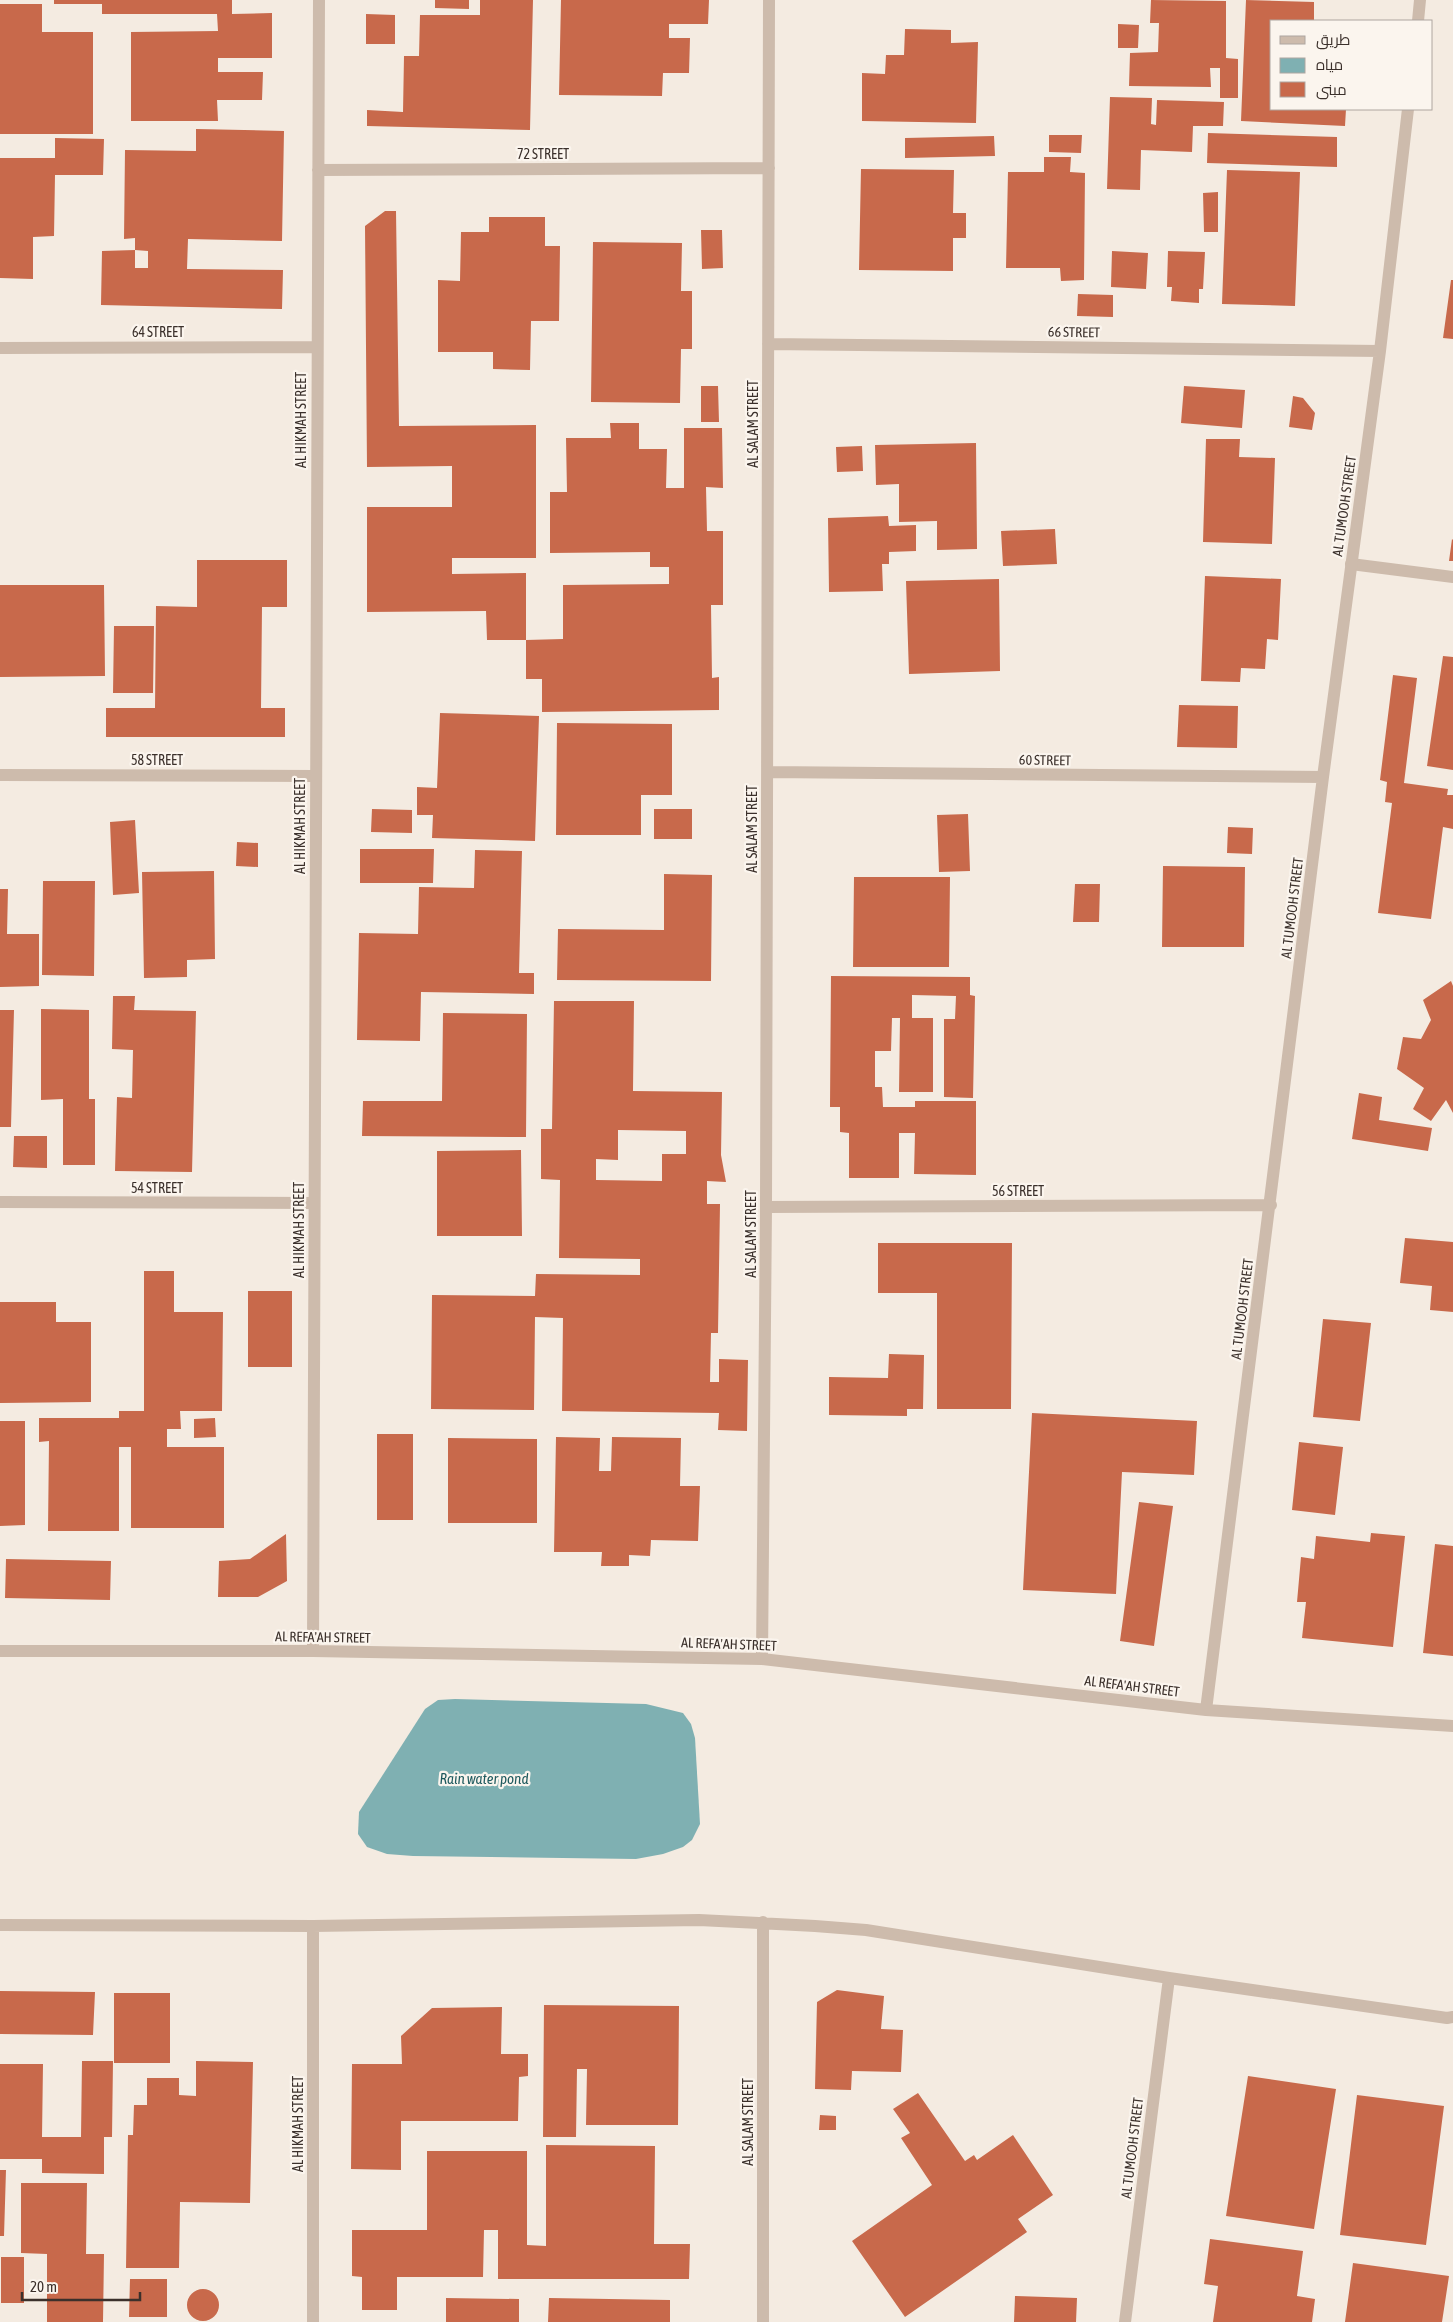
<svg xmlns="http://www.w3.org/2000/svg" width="1453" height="2322" viewBox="0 0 1453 2322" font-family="'Asap Condensed',Cairo,sans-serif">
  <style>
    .water { fill: #7fb0b2 }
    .building { fill: #c8694b; fill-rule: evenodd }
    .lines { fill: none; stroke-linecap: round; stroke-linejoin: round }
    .service { stroke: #cdbbac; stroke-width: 12 }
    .minor { stroke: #cdbbac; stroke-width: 12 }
    .labels { text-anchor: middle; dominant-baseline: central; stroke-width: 4.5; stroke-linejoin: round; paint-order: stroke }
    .street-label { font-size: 14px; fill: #3b302b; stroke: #fbf5ee }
    .water-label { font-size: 15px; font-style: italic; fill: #1f5a5e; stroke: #fbf5ee }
  </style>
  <rect width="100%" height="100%" fill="#f4ebe1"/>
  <path class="water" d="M455,1699L646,1704L683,1713L691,1724L695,1738L700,1824L692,1840L683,1847L663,1854L636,1859L413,1856L387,1854L367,1847L358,1834L359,1812L425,1709L438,1700Z"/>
  <path class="building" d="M54,0H232V14L272,13V58H218V72H263L262,100H217L218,121H131V32L218,31L217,14H102V4H54Z
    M435,0H469V9L435,8Z
    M480,0H533L530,130L367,126V110L403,112L404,56H419L420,15H480Z
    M561,0H709L708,24H669V38H690L689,73H663L662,96L559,95Z
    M1151,0L1226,1V58L1238,59V98H1220V68H1210L1211,87L1129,86L1130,53L1158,52L1159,23H1150Z
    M1246,0L1314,2V21H1272V109H1346L1345,126L1241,121Z
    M0,4H42V32H93V134H0Z
    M366,14L395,15V44H366Z
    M1118,24L1139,25L1138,48H1118Z
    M905,29L951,30V43L978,42L976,123L862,121V73L885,74L886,55H904Z
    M1110,97L1152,98L1151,124L1156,125L1157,100L1224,102L1223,126H1193L1192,152L1141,150L1140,190L1107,189Z
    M196,129L284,131L282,241L188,239L187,269L283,270L282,309L101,305L102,251L135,250V238L124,239L125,150L196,151ZM135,250L148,251V268H135Z
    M1208,133L1337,137V167L1207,163Z
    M1049,135H1082L1081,153L1049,152Z
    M994,136L995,156L905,158V138Z
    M55,138L104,139L103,175H55L54,236L33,237V279L0,278V158H55Z
    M1044,157H1071L1070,172L1085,173L1084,280L1061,281L1060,268H1006L1008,172H1044Z
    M861,169L954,170L953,213H966V238H953V271L859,270Z
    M1227,170L1300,172L1295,306L1222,304Z
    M1218,192V232H1204L1203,193Z
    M385,211H396L399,426L536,425V558H452V574L526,573V640H487L486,611L367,612V507H452V466L367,467L365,226Z
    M489,217H545V246H560L559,321H531L530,370L493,369V352H438V280L460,281L461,232H489Z
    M701,230H722L723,268L702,269Z
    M593,242L682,243L681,291H692V349H681L680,403L591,402Z
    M1112,251L1148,253L1146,289L1111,287Z
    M1168,251L1205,252L1203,289H1199V303L1171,301L1172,287H1167Z
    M1451,280H1453V339L1443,338Z
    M1078,294L1113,295V317L1077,316Z
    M701,386H718L719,422H701Z
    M1184,386L1245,390L1242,428L1181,423Z
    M1293,396L1303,398L1315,413L1312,430L1289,427Z
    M610,423H639V449H667L666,488H684V428H722L723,488L706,487L707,531H723V605H711L712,678L719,677V710L542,712V679H526V640L563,639V585L669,584V567H650V552L550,553V492H567L566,438H611Z
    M1206,439H1240L1239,457L1275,458L1272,544L1203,542Z
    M976,443L977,549L937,550V521L899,522V484L876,485L875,445Z
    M862,446L863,471L837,472L836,447Z
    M888,516L889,526L916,525V551L889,552V564H882L883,591L829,592L828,518Z
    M1055,529L1057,564L1003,566L1001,531Z
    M1452,539L1453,540V561H1449Z
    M197,560H287V607H262L261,708H285V737H106V708H155L156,606L197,607Z
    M1205,576L1281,579L1278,640L1267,639L1265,669L1241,668L1240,682L1201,681Z
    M999,579L1000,671L909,674L906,581Z
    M0,585H104L105,676L0,677Z
    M114,626H154L153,693H113Z
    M1443,656L1453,657V770L1427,766Z
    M1393,675L1417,678L1404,783L1448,789L1447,795H1453V829L1443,827L1431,919L1378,913L1392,803L1385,802L1387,782L1380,780Z
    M1179,705L1238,706L1237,748L1177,747Z
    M440,713L539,716L535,841L432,838L433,815H417V787L437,788Z
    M557,723L672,724V795H641V835H556Z
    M372,809L412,810V833L371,832Z
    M654,809H692V839H654Z
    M968,814L970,871L939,872L937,815Z
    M135,820L139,893L113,895L110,822Z
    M1228,827L1253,828L1252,854L1227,853Z
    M237,842L258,843V867L236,866Z
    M360,849H434L433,883H360Z
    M475,850L522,851L519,973H534V994L421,992L420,1041L357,1040L359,933L418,934L419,887L474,888Z
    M1163,866L1245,867L1244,947H1162Z
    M214,871L215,959L187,960V977L144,978L142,872Z
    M664,874L712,875L711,981L557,980L558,929L664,930Z
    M854,877H950L949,967H853Z
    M43,881H95L94,976L42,975Z
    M1075,884H1100L1099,922H1073Z
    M0,889H8L7,934H39V986L0,987Z
    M831,976L970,977V995L975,996L973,1098L944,1097V1019H955L956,996L912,995V1018H933V1092H899L900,1018H892L891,1051H875V1087H882L883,1107H915V1101H976V1175L914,1174L915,1133H899V1178H849V1133L840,1132V1107H830Z
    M1451,981L1453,986V1113L1446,1100L1431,1121L1413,1109L1424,1088L1397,1069L1403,1037L1421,1039L1431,1020L1423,1000Z
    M113,996H135L134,1010L196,1011L192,1172L115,1171L117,1097L132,1098L133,1050L112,1049Z
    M554,1001H634L633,1091L722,1092L721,1155L726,1182L707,1181V1204H720L718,1333H711L710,1382H719V1359L748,1360L747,1431L718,1430L719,1413L562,1411L563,1318L535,1317L534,1410L431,1409L432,1295L535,1296L536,1274L640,1275V1259L559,1258L560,1180L541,1179V1129H552ZM618,1130L686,1131V1154H662V1181L596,1180V1159L618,1160Z
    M41,1009L89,1010V1099H95V1165H63V1099L41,1100Z
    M0,1010H14L11,1127H0Z
    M443,1013L527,1014L526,1137L362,1136L363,1101H442Z
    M1359,1093L1382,1097L1379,1120L1432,1128L1428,1151L1352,1139Z
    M14,1136H47V1168L13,1167Z
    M521,1150L522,1236H437V1151Z
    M1405,1238L1453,1242V1312L1430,1310L1432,1286L1400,1283Z
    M878,1243H1012L1011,1409H937V1293H878Z
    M144,1271H174V1312H223L222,1411H180L181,1429H167V1447H224V1528H131V1447H119V1531H48L49,1441L39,1442V1418H119V1411H144Z
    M248,1291H292V1367H248Z
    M0,1302H56V1322H91V1402L0,1403Z
    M1323,1319L1371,1323L1360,1421L1313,1417Z
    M889,1354L924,1355L923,1409H907V1416L829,1415V1377L888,1378Z
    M1032,1413L1197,1421L1194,1475L1122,1472L1116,1594L1023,1590Z
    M215,1418L216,1437L194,1438V1419Z
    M0,1421H25V1525L0,1526Z
    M377,1434H413V1520H377Z
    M556,1437L600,1438L599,1471H611L612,1437L681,1438L680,1486H700L698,1541L651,1540L650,1556L629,1555V1566H601L602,1552H554Z
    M448,1438L537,1439V1523H448Z
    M1299,1442L1343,1447L1335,1515L1292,1510Z
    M1139,1502L1173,1506L1154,1646L1120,1641Z
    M1371,1533L1405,1536L1393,1647L1302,1638L1306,1602H1297L1301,1557L1314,1559L1316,1536L1370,1542Z
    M286,1534L287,1581L258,1597H218L219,1561L250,1559Z
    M1435,1544L1453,1546V1656L1423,1653Z
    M6,1559L111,1561L110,1600L5,1598Z
    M837,1990L884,1996L881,2029L903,2030L901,2072L852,2071L851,2090L815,2089L817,2002Z
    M0,1991L95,1992L93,2035L0,2034Z
    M114,1993H170V2063H114Z
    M544,2005L679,2006L678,2125H586L587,2069H577L576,2137H543Z
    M502,2007L501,2054H528V2076L519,2077L518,2121H401V2170L351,2169L352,2064H402L401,2036L432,2008Z
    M82,2061H113L112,2137H104V2174L42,2173V2159H0V2064H43L42,2137H81Z
    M196,2061L253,2062L250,2203L180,2202L179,2268H126L128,2135H133L134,2105H147V2078H179V2095L196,2096Z
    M1248,2076L1336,2089L1314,2229L1226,2216Z
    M918,2093L965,2161L974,2155L977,2160L1013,2135L1053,2195L1018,2219L1027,2232L905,2317L852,2241L932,2185L901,2138L910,2133L893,2109Z
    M1357,2095L1444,2106L1426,2245L1340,2235Z
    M820,2115L836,2116V2130H819Z
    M546,2145L655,2146L654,2244H690L689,2279H498V2230H484L483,2277H397V2310H362V2277L352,2276V2230H427V2151H527V2245L546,2246Z
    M0,2170H6L4,2236H0Z
    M21,2183H87L86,2254H104L103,2322H47V2254L21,2253Z
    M1210,2239L1303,2251L1297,2296L1315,2299L1312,2322H1213L1218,2286L1204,2284Z
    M1,2257H24V2303H1Z
    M1353,2263L1449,2276L1442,2322H1345Z
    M130,2279H167V2317H129Z
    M187 2305a16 16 0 1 1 32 0a16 16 0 1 1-32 0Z
    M1015,2296L1077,2298L1076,2322H1014Z
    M446,2298L519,2299V2322H446Z
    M549,2298L670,2300V2322H548Z"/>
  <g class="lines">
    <path class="service" d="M1351,564L1453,577"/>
    <path class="minor" d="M1418,21L1420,0
      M318,170L769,168
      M768,344L1380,351
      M0,348L316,347
      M768,772L1323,777
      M0,775L315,776
      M0,1202L314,1203
      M766,1207L1271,1205
      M0,1651H313L762,1659L1206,1710L1453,1726
      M313,1651L319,0
      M762,1659L766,1207L769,0
      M1206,1710L1323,777L1380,351L1408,109
      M763,1922V2322
      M0,1925L313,1926L699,1920L815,1926L866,1930L1169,1978L1447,2018L1453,2017
      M313,2322V1926
      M1125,2322L1169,1978"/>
  </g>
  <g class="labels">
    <g class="street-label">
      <text x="543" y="154">72 STREET</text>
      <text x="158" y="332">64 STREET</text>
      <text transform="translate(1074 332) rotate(1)">66 STREET</text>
      <text transform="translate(301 420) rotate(-90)">AL HIKMAH STREET</text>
      <text transform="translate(753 424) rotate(-90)">AL SALAM STREET</text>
      <text transform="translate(1344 506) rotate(-82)">AL TUMOOH STREET</text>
      <text x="157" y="760">58 STREET</text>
      <text transform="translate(1045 760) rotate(1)">60 STREET</text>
      <text transform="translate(300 826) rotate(-90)">AL HIKMAH STREET</text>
      <text transform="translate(752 829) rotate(-90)">AL SALAM STREET</text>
      <text transform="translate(1292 908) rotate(-83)">AL TUMOOH STREET</text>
      <text x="157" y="1188">54 STREET</text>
      <text x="1018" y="1191">56 STREET</text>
      <text transform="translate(299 1230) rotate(-90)">AL HIKMAH STREET</text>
      <text transform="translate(751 1234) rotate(-90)">AL SALAM STREET</text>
      <text transform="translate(1242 1309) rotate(-83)">AL TUMOOH STREET</text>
      <text transform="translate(323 1637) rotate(1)">AL REFA'AH STREET</text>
      <text transform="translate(729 1644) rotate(2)">AL REFA'AH STREET</text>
      <text transform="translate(1132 1686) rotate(7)">AL REFA'AH STREET</text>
      <text transform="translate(748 2122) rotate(-90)">AL SALAM STREET</text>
      <text transform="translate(298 2124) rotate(-90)">AL HIKMAH STREET</text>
      <text transform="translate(1132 2148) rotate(-83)">AL TUMOOH STREET</text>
    </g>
    <g class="water-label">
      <text x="484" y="1778">Rain water pond</text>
    </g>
  </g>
  <rect x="1270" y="20" width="162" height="90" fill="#fbf5ee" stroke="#aea6a0"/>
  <rect x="1280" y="36" width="25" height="8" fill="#cdbbac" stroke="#aea6a0"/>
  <text x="1316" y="45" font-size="15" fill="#3b302b">طريق</text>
  <rect x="1280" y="58" width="25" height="15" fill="#7fb0b2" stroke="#aea6a0"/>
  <text x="1316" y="70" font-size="15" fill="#3b302b">مياه</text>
  <rect x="1280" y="82" width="25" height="15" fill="#c8694b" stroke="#aea6a0"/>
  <text x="1316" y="95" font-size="15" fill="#3b302b">مبنى</text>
  <path d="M22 2292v8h118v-8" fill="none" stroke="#3b302b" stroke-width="2.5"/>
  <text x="30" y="2292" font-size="15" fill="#3b302b" stroke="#fbf5ee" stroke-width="4" paint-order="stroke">20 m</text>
</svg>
